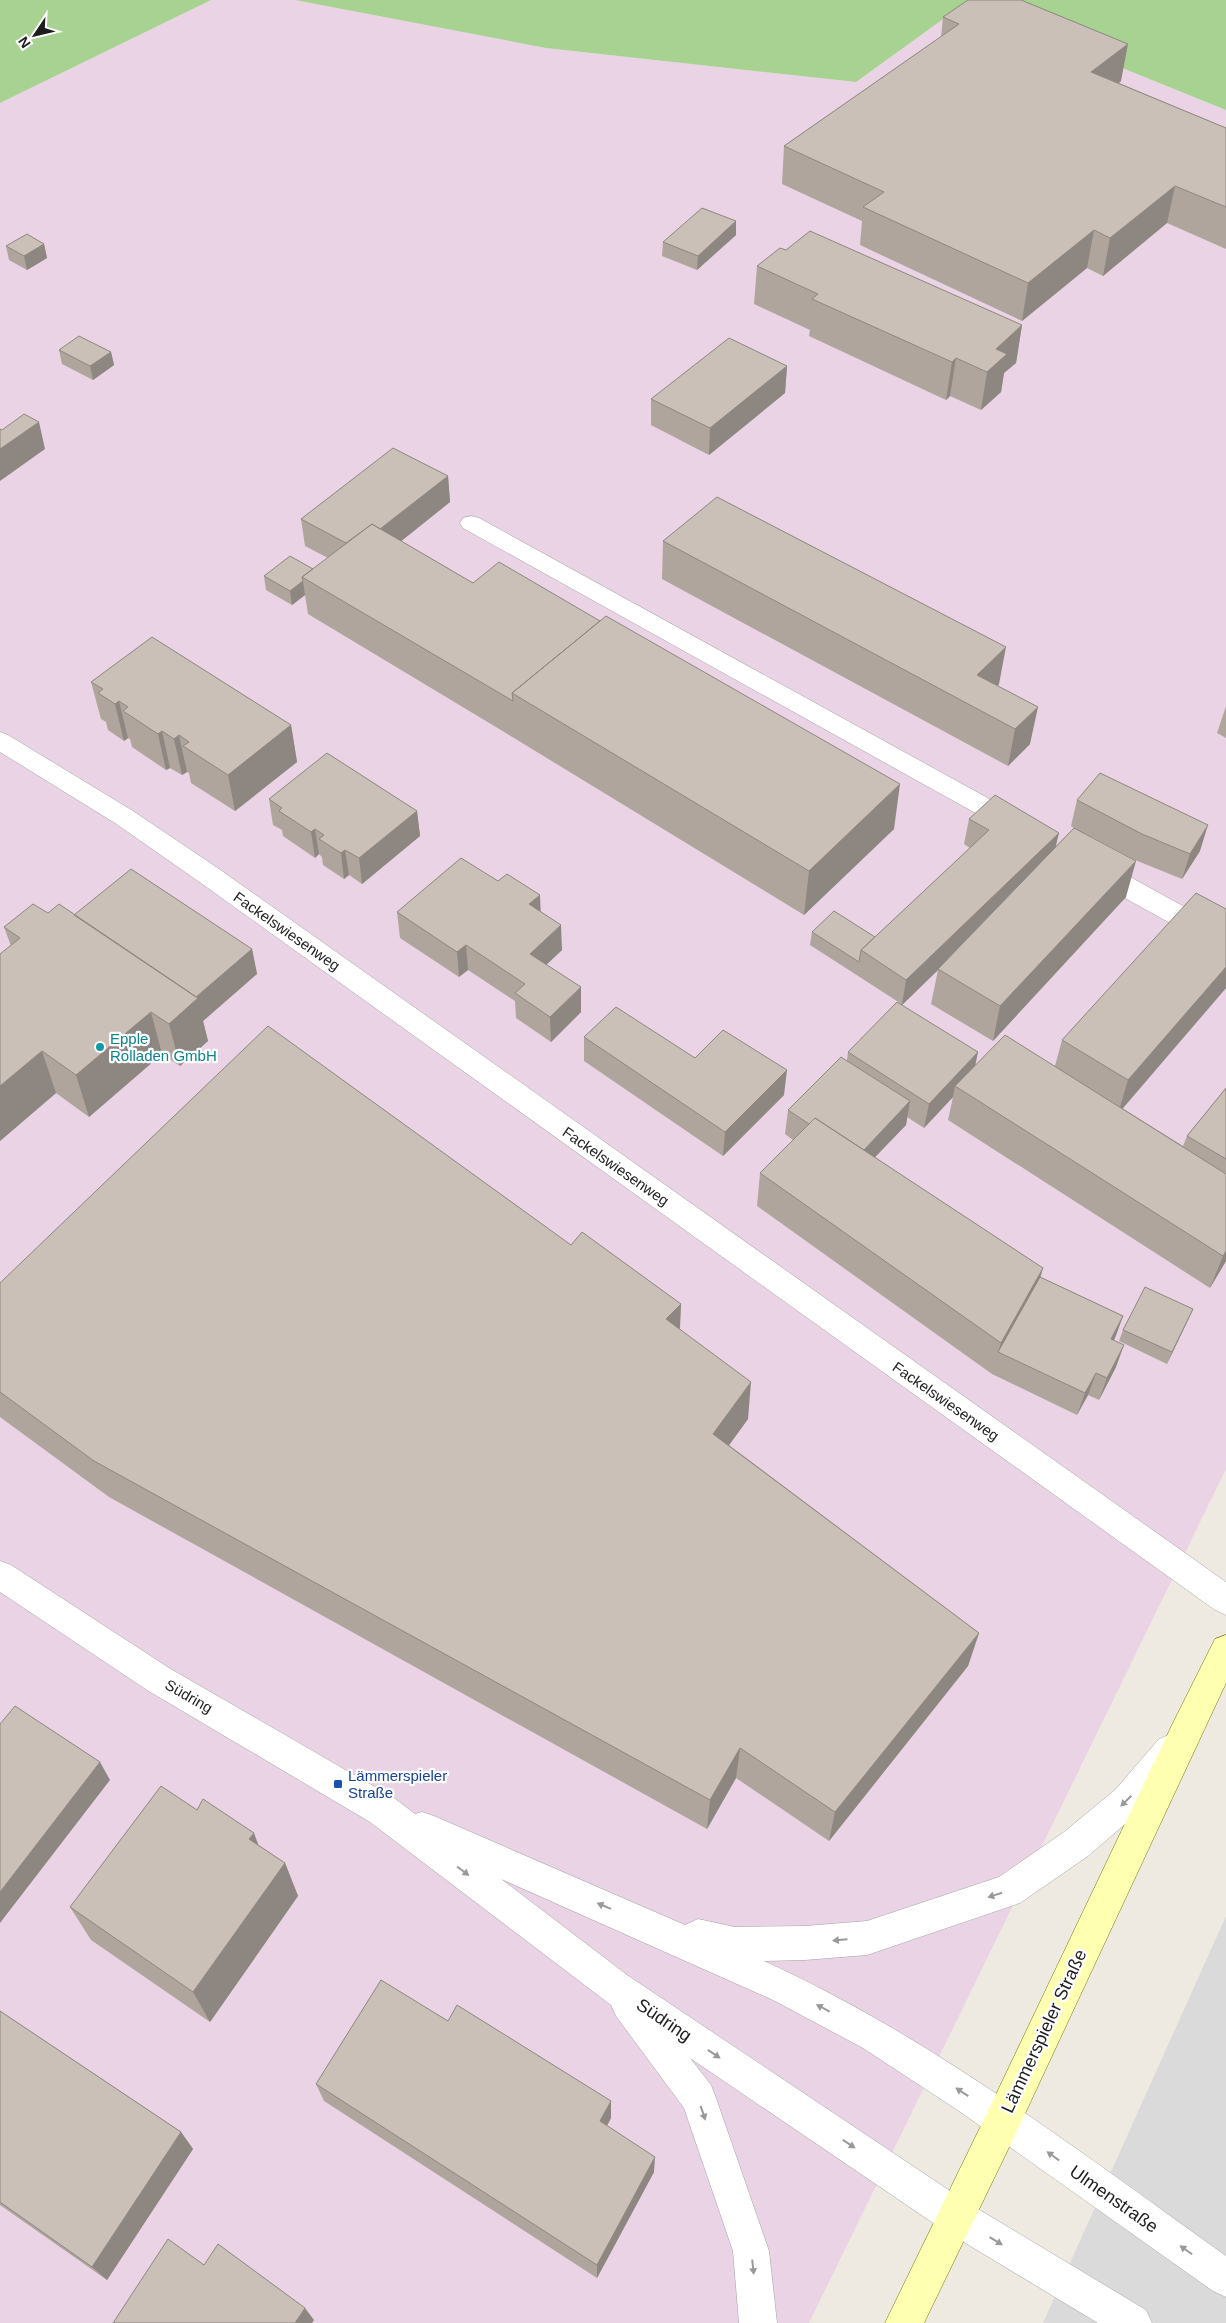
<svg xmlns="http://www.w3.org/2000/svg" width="1226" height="2323" viewBox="0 0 1226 2323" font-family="Helvetica,sans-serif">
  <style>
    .residential { fill: #dbdada }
    .industrial { fill: #e9d3e5 }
    .forest { fill: #a7d292 }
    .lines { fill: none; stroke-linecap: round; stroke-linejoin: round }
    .service-casing { stroke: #a4a4a4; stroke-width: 1 }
    .minor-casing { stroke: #a4a4a4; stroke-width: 1 }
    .secondary-casing { stroke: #6f7700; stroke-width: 1 }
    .service { fill: #fff; fill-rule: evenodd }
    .minor { fill: #fff; fill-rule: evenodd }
    .secondary { fill: #feffb0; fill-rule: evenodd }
    .wall { fill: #afa59d }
    .shaded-wall { fill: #8e8680 }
    .building { fill: #cbc0b7; stroke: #8e8680 }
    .oneway { fill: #999 }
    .culture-dot { fill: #0f9aa8; stroke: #fff; stroke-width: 2 }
    .transit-dot { fill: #1a4fb4; stroke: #fff; stroke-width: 2 }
    .labels { text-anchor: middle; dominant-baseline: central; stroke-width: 4.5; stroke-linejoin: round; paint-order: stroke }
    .street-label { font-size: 15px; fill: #1d1d1d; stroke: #fff }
    .culture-label { font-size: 15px; fill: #0d838f; stroke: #fff; text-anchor: start }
    .transit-label { font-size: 15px; fill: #164399; stroke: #fff; text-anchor: start }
    .near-street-label { font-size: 18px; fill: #1d1d1d; stroke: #fff }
  </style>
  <rect width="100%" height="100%" fill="#efeae1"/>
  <path class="residential" d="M1226,1916V2323H1043Z"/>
  <path class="industrial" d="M211,0H295L546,48L856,82L964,4L1226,110V1469L809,2323H0V103Z"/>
  <path class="forest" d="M0,0H211L0,103Z
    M295,0H1226V110L964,4L856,82L546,48Z"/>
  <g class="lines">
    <g class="service-casing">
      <path id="service" d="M471,516L479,518L1024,818L1027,824L1024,830L1015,833L1006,830L463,528L460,523L463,518Z
        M1096,861L1105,863L1226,930V952L1217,949L1087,877L1083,870L1087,863Z"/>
    </g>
    <g class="minor-casing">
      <path id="minor" d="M0,732L8,735L133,811L219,869L1226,1582V1615L1215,1610L201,883L115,823L0,752Z
        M0,1561L11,1565L169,1668L394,1798L415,1814L422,1812L434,1816L685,1925L698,1919L735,1927L805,1926L867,1921L999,1877L1064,1832L1115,1790L1159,1739L1171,1734L1183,1739L1187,1750L1183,1761L1139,1812L1088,1856L1020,1903L867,1955L805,1960L764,1961C931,2037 1077,2150 1226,2256V2297L1213,2291L959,2111L863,2048L773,2000L501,1879L627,1975L968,2203L1146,2310L1152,2323H1098L942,2229L690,2058L711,2085L716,2098L769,2251L777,2323H739L733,2251L684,2108L616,2016L611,2005L370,1822L147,1690L0,1592Z"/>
    </g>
    <g class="secondary-casing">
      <path id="secondary" d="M1226,1635V1683L1016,2133L924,2323H885L990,2107L1171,1727L1215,1639Z"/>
    </g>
    <use href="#service" class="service"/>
    <use href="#minor" class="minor"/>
    <use href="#secondary" class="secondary"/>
  </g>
  <path class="wall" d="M943,17L1121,81L1119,83L1226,128V249L1167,223L1103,276L1087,268L1022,321L860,245L862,221L782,184L784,146L941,37Z
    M736,221V235L697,270L662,256L663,242Z
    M44,244L47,258L27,270L9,260L6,246Z
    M786,250L1022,325L1016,363L1004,373L1001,392L981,410L950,396L946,400L809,336L810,330L754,304L757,266Z
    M59,350L111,352L114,365L93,380L62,364Z
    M787,366L785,393L709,455L651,425V399Z
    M448,476L450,502L401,541L894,829L804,915L514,738L308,614L305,595L292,605L266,590L264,576L313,569L328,558L305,546L301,519Z
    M663,541L999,684L998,686L1030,744L1008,766L662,579Z
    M91,682L291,725L297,762L235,811L191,783L189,773L187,772L182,775L170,768L166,770L132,747L130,739L128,738L124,741L108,730L106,722L101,719Z
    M1226,706V738L1217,733Z
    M269,799L417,811L420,836L362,884L349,875L344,879L323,865L322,857L319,854L315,858L283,836L282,830L273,825Z
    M1077,800L1200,851L1182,879L1135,860L1090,836L1126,897L993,1041L931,1004L938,970L902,1005L975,1066H1055L1062,1040L1226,988L1122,1108L1183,1146L1187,1136L1226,1088V1261L1210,1288L948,1120L953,1097L924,1128L907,1117L906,1125L875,1157L1040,1277L1123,1316L1114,1340L1116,1367L1099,1400L1088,1395L1077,1415L992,1374L757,1206L760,1173L793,1140L785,1134L788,1110L847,1060L848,1052L900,1003L810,945L812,932L875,937L970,848L964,844L969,819L1056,846L1074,828L1071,826Z
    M540,911L562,950L546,965L581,1012L551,1042L516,1018L515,1001L468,970L459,977L400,938L397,912Z
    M48,913L74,915L252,949L257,974L203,1021L208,1041L180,1066L162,1054L89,1117L56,1093L0,1141L11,946L4,927Z
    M584,1037L695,1058L784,1095L723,1156L584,1061Z
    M571,1245L681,1304L680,1329L748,1419L729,1445L979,1633L968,1666L829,1841L736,1778L707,1829L109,1497L0,1417V1283Z
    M1193,1309L1188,1320L1167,1364L1119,1341L1123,1330Z
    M197,1810L259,1846L285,1863L298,1896L210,2022L91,1940L70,1907Z
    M0,2011L181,2132L193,2149L107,2280L0,2205Z
    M448,2021L611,2118L607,2126L654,2172L597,2278L324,2101L316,2084Z"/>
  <path class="shaded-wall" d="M1128,44L1121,81L1085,109L1091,72Z
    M1175,186L1167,223L1103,276L1110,238Z
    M736,221V235L697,270L698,256Z
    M1094,230L1087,268L1022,321L1028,283Z
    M44,244L47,258L27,270L24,256Z
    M1022,325L1016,363L1004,373L1001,392L981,410L987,372L996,349Z
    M111,352L114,365L93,380L90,366Z
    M956,358L950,396L946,400L952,362Z
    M787,366L785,393L709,455L710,428Z
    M39,422L45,449L0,481V449Z
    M448,476L450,502L359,575L356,548Z
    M303,581L305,595L292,605L290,591Z
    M1006,647L999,684L975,708L977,675Z
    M119,701L128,738L124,741L115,704Z
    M1038,707L1030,744L1008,766L1015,729Z
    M291,725L297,762L235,811L228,775Z
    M162,731L170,768L166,770L158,734Z
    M179,735L187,772L182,775L174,739Z
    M900,784L894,829L804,915L809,871Z
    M417,811L420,836L362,884L359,858Z
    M1208,825L1200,851L1182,879L1190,854Z
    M315,829L319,854L315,858L311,832Z
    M1059,833L1053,858L938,969V970L902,1005L906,980Z
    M345,850L349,875L344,879L341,853Z
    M1136,861L1126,897L993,1041L1000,1006Z
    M540,895L541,920L529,904Z
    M561,925L562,950L531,979L530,954Z
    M466,945L468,970L459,977L457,952Z
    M252,949L257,974L203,1021L208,1041L180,1066L169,1024L186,1006Z
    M1226,967V988L1118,1114L1128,1080Z
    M581,987V1012L551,1042L550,1017Z
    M151,1012L162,1054L89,1117L76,1075Z
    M42,1051L56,1093L0,1141V1086Z
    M978,1052L973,1077L955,1086L953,1097L924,1128L929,1104Z
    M787,1070L784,1095L723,1156L725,1132Z
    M910,1101L906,1125L853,1180L857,1157Z
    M1226,1251V1261L1210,1288L1223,1256Z
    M1043,1268L1034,1300L998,1352L1001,1343Z
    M681,1304L679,1342L666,1319Z
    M1193,1309L1188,1320L1167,1364L1172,1352Z
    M1123,1316L1115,1338L1103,1361L1111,1339Z
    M1124,1345L1116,1367L1099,1400L1107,1378Z
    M1096,1373L1088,1395L1077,1415L1085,1393Z
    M751,1382L748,1419L711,1470L713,1434Z
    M979,1633L968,1666L829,1841L835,1812Z
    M740,1748L736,1778L707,1829L710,1800Z
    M100,1762L110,1780L0,1923V1892Z
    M254,1833L267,1868L249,1839Z
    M285,1863L298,1896L210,2022L193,1992Z
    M611,2101V2118L600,2138V2121Z
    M181,2132L193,2149L107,2280L92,2267Z
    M655,2157L654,2172L597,2278V2265Z
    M305,2308L314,2320L312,2323H295Z"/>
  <path class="building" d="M968,0H1021L1128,44L1091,72L1226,128V207L1175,186L1110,238L1094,230L1028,283L863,207L884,192L784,146L959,24L943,17Z
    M702,208L736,221L698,256L663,242Z
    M810,231L1022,325L996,349L1007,354L987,372L956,358L952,362L812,299L818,294L757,266L780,248L786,250Z
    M27,234L44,244L24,256L6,246Z
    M79,336L111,352L90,366L59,350Z
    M729,338L787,366L710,428L651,399Z
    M24,414L39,422L0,449V429L2,430Z
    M393,448L448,476L380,529L372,524L346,543L301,519Z
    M717,497L1006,647L977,675L1038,707L1015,729L663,541Z
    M372,524L473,583L499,562L600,621L512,693L513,701L302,577Z
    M290,556L313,569L302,577L303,581L290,591L264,576Z
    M606,616L900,784L809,871L512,693Z
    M152,637L291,725L228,775L183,746L189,742L179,735L174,739L162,731L158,734L123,711L128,707L119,701L115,704L98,693L103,689L91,682Z
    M327,753L417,811L359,858L345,850L341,853L319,839L324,835L315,829L311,832L279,811L282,808L269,799Z
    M1100,773L1208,825L1190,854L1142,834L1077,800Z
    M995,795L1059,833L906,980L861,950L989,830L969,819Z
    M1074,828L1136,861L1000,1006L938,969Z
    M461,858L498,881L507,874L540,895L529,904L561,925L530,954L581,987L550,1017L515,993L525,984L466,945L457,952L397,912Z
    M131,869L252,949L196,997L74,915Z
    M1196,893L1226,909V967L1128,1080L1062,1040Z
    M33,904L48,913L59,904L198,998L169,1024L151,1012L76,1075L42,1051L0,1086V954L20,938L4,927Z
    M834,911L875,937L861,950L859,962L812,932Z
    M897,1002L978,1052L929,1104L848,1052Z
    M616,1007L695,1058L723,1030L787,1070L725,1132L584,1037Z
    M268,1026L571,1245L582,1232L681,1304L666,1319L751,1382L713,1434L979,1633L835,1812L740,1748L710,1800L94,1461L0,1392V1283Z
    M1005,1035L1226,1174V1251L1223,1256L955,1086Z
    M841,1057L910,1101L864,1150L815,1118L809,1124L788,1110Z
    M1226,1088V1159L1187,1136Z
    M815,1118L1043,1268L1001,1343L760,1173Z
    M1040,1277L1123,1316L1111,1339L1124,1345L1107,1378L1096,1373L1085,1393L998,1352Z
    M1145,1287L1193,1309L1172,1352L1123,1330Z
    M15,1706L100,1762L0,1892V1724Z
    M161,1786L197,1810L203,1799L254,1833L249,1839L285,1863L193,1992L70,1907Z
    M381,1980L448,2021L457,2005L611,2101L600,2121L655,2157L597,2265L316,2084Z
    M0,2011L181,2132L92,2267L0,2202Z
    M168,2239L204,2265L218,2244L305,2308L295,2323H113Z"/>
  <defs><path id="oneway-solid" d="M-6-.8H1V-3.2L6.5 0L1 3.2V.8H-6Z" transform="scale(1.25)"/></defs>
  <g class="oneway">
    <use href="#oneway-solid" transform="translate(1126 1801) rotate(135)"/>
    <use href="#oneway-solid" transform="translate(463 1871) rotate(37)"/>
    <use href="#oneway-solid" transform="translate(995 1895) rotate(162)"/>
    <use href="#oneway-solid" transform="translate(604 1906) rotate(-157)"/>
    <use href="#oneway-solid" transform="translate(840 1940) rotate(175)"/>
    <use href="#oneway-solid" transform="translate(823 2008) rotate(-152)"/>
    <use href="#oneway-solid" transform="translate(714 2054) rotate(34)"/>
    <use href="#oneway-solid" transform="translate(962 2092) rotate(-147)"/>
    <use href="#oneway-solid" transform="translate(703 2113) rotate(71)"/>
    <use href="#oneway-solid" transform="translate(849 2144) rotate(34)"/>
    <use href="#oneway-solid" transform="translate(1053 2156) rotate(-144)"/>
    <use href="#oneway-solid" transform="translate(996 2241) rotate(31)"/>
    <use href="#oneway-solid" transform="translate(1186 2250) rotate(-145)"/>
    <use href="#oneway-solid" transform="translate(753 2267) rotate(84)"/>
  </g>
  <circle class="culture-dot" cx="100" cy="1047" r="5"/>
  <rect class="transit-dot" x="333" y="1779" width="10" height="10" rx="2.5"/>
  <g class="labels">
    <g class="street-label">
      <text transform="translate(287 931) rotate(35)">Fackelswiesenweg</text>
      <text transform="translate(616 1166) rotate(35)">Fackelswiesenweg</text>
      <text transform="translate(946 1401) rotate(35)">Fackelswiesenweg</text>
      <text transform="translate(189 1696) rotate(30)">Südring</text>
    </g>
    <g class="culture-label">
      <text x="110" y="1038">Epple<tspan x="110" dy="17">Rolladen GmbH</tspan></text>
    </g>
    <g class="transit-label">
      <text x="348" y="1775">Lämmerspieler<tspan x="348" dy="17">Straße</tspan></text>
    </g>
    <g class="near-street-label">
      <text transform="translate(664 2020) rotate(34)">Südring</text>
      <text transform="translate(1044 2031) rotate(-65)">Lämmerspieler Straße</text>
      <text transform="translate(1114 2199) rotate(35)">Ulmenstraße</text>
    </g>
  </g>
  <g transform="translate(35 35) rotate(235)" stroke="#ffffff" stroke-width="4" paint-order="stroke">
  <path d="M0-4L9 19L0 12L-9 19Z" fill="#1d1d1d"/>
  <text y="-8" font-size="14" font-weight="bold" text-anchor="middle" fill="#1d1d1d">N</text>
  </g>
</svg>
